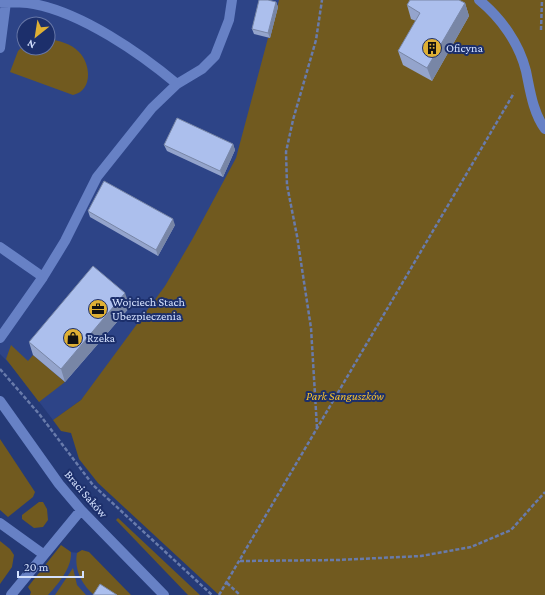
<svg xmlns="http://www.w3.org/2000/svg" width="545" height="595" viewBox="0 0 545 595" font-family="'Crimson Pro',serif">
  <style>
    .built { fill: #2d4487; fill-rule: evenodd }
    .green { fill: #715a1f }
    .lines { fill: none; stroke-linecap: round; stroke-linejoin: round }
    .path { stroke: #697bab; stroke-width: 2.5; stroke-dasharray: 4 2; stroke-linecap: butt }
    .minor { stroke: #6781c5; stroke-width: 10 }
    .wall { fill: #94a4cc }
    .shaded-wall { fill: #7886a6 }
    .building { fill: #acbfed; stroke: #7886a6 }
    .labels { text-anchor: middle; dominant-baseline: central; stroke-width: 4; stroke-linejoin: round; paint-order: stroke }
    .poi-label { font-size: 12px; fill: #d4e1fe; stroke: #1c2f6b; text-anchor: start }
    .park-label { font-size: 12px; font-style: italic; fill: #f5c02e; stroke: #1c2f6b }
    .street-label { font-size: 12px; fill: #d4e1fe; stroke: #1c2f6b }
  </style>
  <rect width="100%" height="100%" fill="#253a77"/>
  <path class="built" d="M0,0H289L248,155L186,275L81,400L53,420L11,365L0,354ZM24,24H48V48H24Z
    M69,552L80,553L116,595H35Z"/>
  <path class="green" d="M279,0H545V595H219L98,483L79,459L71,433L61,431L53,420L81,400L165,286L193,238L236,158L268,38H270Z
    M48,39C59,41 71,43 79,52C91,64 93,91 73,95L10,72L18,51L24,45V48H48Z
    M11,345L28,361L33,355L65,382L39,402L6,359Z
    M0,439L35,492L33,497L8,517L0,510Z
    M39,502H43L47,509L48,520L43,527L34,528L22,519V515Z
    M118,518L200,595H188L116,520Z
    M0,541L10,549L14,555L12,567L0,584Z
    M61,545L71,552C72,568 58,584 48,595H30L31,592L28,587L31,583Z
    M82,550L89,552L131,595H94C81,584 74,569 77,553Z
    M73,568L77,585L86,595H55Z"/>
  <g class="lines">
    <path class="path" d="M541,30L542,0
      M0,369L40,415L93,485L212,595
      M317,428L311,328L297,236L287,185L286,152L293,120L316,40L322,0
      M240,561L338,560L421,556L471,547L511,530L545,492
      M227,583L240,595
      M219,595L514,93"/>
    <path class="minor" d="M479,0C501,18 519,43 526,71C530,90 533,113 545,129
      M0,2C11,2 23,2 34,4C82,13 140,53 177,84
      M0,48L6,2
      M0,247L43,277
      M0,338L43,277L65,241L97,177L152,108L177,84L202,69L215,56L229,20L232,0
      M0,401L59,484L81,510L164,595
      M0,523L43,554
      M11,595L81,510"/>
  </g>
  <path class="wall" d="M276,2L278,7L270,38L254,34L252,29Z
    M465,3L469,16L432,81L403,65L398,51L416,21L411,19L407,5Z
    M233,144L235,150L223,177L167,151L164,145Z
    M88,211L175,225L158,256L90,217Z
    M130,307L65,382L33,355L29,342Z"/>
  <path class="shaded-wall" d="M276,2L278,7L270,38L268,33Z
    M465,3L469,16L432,81L427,68Z
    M233,144L235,150L223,177L220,171Z
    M173,219L175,225L158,256L156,250Z
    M125,293L130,307L65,382L61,369Z"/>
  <path class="building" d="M259,0H268L276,2L268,33L252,29Z
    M410,0H459L465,3L427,68L398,51L420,13L407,5Z
    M177,118L233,144L220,171L164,145Z
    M104,181L173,219L156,250L88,211Z
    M93,266L125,293L61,369L29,342Z
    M100,584L117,595H93Z"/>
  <defs>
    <g id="building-disc" transform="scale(1)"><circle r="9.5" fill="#dfb034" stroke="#1c2f6b"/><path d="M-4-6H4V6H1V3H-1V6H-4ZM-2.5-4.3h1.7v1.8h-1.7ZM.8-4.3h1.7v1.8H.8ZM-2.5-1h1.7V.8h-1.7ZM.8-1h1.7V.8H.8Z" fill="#111"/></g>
    <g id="office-disc" transform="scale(1)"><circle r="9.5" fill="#dfb034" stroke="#1c2f6b"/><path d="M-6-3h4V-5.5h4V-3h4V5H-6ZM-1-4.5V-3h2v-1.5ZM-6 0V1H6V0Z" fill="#111"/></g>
    <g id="shop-disc" transform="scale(1)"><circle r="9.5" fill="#dfb034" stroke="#1c2f6b"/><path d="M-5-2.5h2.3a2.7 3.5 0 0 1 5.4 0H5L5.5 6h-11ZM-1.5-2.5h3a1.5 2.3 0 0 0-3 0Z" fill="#111"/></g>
  </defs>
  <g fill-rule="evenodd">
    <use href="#building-disc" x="432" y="48"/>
    <use href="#office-disc" x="98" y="309"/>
    <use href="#shop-disc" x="73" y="338"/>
  </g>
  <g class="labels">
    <g class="poi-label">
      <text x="446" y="48">Oficyna</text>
      <text x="112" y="302">Wojciech Stach<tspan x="112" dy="14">Ubezpieczenia</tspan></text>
      <text x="87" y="338">Rzeka</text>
    </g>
    <g class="park-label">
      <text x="345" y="396">Park Sanguszków</text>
    </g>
    <g class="street-label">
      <text transform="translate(86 494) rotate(49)">Braci Saków</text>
    </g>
  </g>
  <g transform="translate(36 36) rotate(210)"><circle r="19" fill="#1c2f6b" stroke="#6676a6"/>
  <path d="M0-3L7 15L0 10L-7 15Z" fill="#dfb034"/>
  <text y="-6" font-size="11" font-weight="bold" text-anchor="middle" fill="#d4e1fe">N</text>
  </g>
  <path d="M18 571v6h65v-6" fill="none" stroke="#d4e1fe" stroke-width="2"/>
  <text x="24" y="571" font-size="12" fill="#d4e1fe" stroke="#1c2f6b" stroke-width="3" paint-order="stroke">20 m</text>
</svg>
